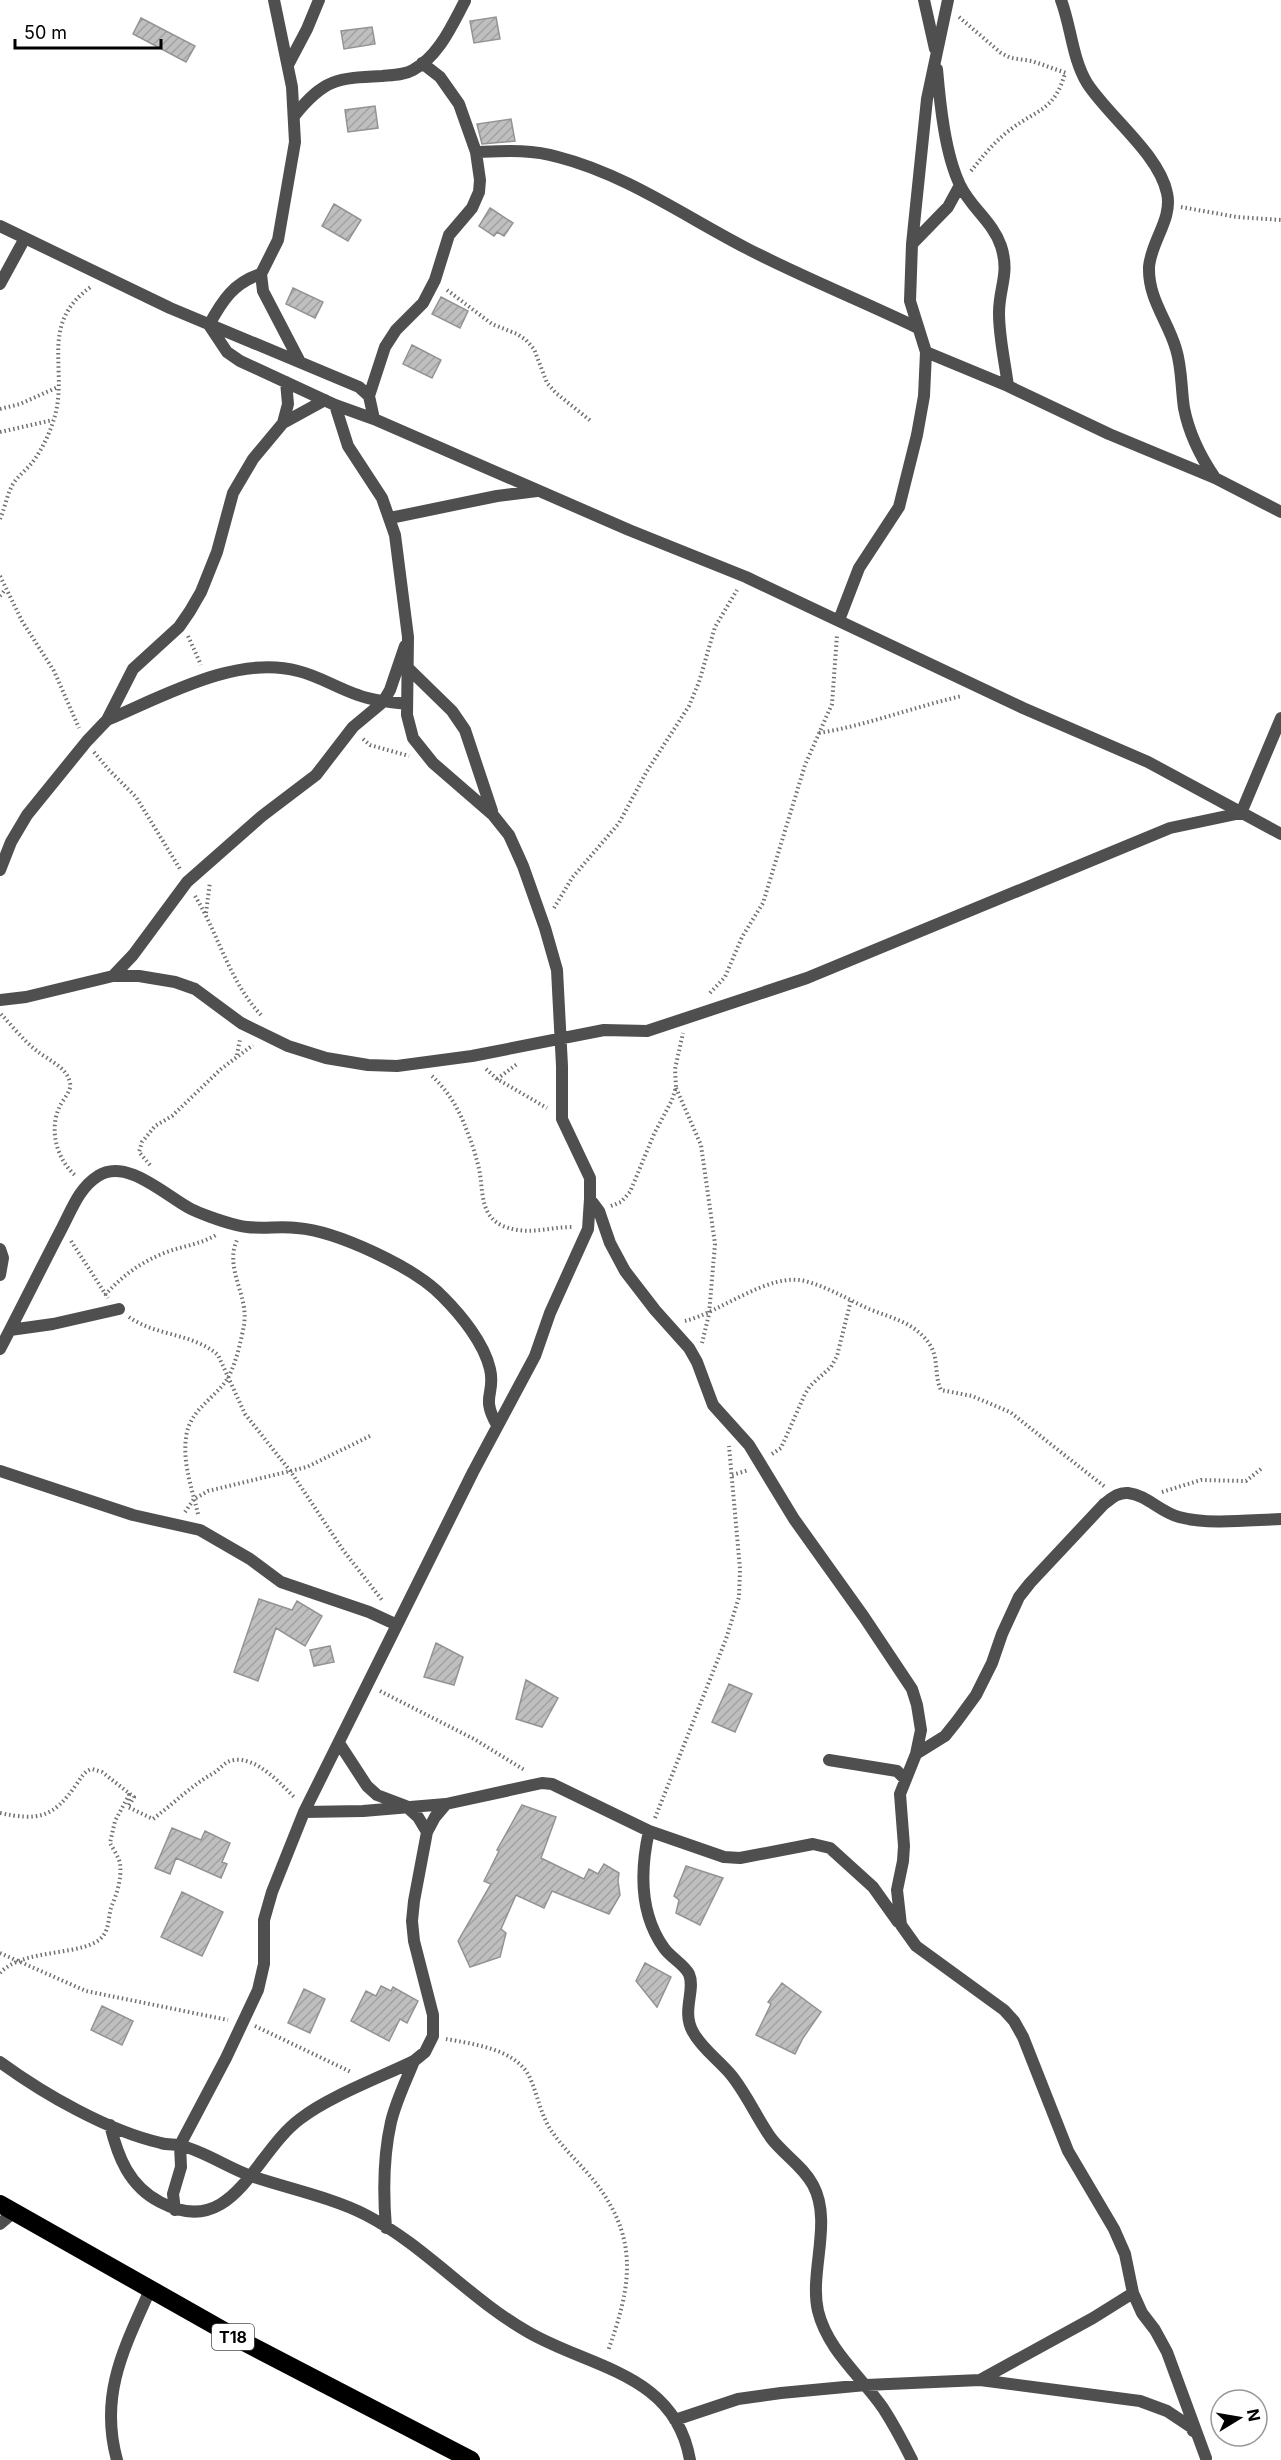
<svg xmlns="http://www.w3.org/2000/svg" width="1281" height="2460" viewBox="0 0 1281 2460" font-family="Inter,sans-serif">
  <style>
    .building { fill: url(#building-hatch); stroke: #939393; stroke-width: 1.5 }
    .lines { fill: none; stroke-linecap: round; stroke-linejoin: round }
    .path { stroke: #717171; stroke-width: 4; stroke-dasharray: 1.5 3; stroke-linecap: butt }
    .street { stroke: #4f4f4f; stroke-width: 12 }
    .highway { stroke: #000; stroke-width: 18 }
    .labels { text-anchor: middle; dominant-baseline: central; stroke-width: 5; stroke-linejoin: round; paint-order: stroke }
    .shield { fill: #fff; stroke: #4c4c4c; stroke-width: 1.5 }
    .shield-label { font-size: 16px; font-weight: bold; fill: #000 }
  </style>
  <defs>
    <pattern id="building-hatch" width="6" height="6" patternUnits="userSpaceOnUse" patternTransform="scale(1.5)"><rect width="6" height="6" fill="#bfbfbf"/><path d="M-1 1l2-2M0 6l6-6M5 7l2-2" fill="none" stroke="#a2a2a2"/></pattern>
  </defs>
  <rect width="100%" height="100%" fill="#fff"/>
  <path class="building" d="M496,17L500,39L474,43L470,21Z
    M141,18L195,46L186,62L133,34Z
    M372,27L375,44L344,49L341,31Z
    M375,106L378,128L348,132L345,110Z
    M511,119L515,141L482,144L477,124Z
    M334,204L361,220L348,241L322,226Z
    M490,208L513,223L504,236L497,232L494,236L479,226Z
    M293,288L323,302L315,318L286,304Z
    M441,297L468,311L460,328L432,314Z
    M412,345L441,360L432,378L403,364Z
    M259,1599L292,1610L297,1601L322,1616L305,1646L276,1628L258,1681L234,1672Z
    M436,1643L463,1657L454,1685L424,1677Z
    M330,1646L334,1662L314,1666L310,1650Z
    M526,1680L558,1698L542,1727L516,1719Z
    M729,1684L752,1694L735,1732L712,1722Z
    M522,1805L556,1817L541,1858L584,1879L589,1869L598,1874L604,1864L619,1873L618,1881L620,1895L609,1914L552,1891L544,1908L516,1895L501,1929L506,1933L500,1957L470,1967L458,1941L491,1884L484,1881L499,1851L497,1850Z
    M172,1828L201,1840L205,1831L230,1843L222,1862L227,1864L221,1878L176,1858L170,1874L155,1868Z
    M686,1866L723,1878L700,1925L676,1913L679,1900L674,1896Z
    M182,1892L223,1912L202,1956L161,1937Z
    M645,1963L671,1977L657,2007L636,1981Z
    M782,1983L821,2012L803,2038L795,2054L756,2035L771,2004L768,2002Z
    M381,1986L391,1991L393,1987L418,2001L407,2023L400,2019L389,2041L351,2021L366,1991L376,1996Z
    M304,1989L325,1999L310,2033L288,2023Z
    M102,2006L133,2021L122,2045L91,2030Z"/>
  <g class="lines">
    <path class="path" d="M959,17L1001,53L1011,58L1032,61L1066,73
      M971,171C983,156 995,141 1011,129C1038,109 1055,110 1065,73
      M1181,207L1237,217L1281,220
      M447,290L492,324L517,334L526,340L534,349L547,383L556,393L592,422
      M0,409L20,404L58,387
      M0,432L53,420
      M0,519C5,508 7,494 13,484C18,476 26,470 32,463C41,451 48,437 53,422C71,371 36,325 92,286
      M0,576L22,621L54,671L79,728
      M0,596L5,590
      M188,636L201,665
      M819,733C868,725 913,707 962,696
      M363,739L370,745L409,756
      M94,752L108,769L136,797L180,869
      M195,896C219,935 229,981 261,1015
      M554,908L572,878L619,823L647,771L689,706L699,682L715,627L737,590
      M206,913L210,882
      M710,993L725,977L742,937L763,903L805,765L832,704L837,635
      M1,1014C12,1026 24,1041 37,1051C48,1060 67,1067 70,1083C72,1091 62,1100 59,1108C49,1131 57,1160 76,1176
      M237,1055L240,1039
      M486,1069L497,1079L547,1108
      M432,1076C445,1088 456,1104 463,1121C470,1138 477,1157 480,1174C483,1194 481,1216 503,1226C528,1236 548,1227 572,1227
      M497,1079L517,1064
      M676,1088L701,1145L715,1244L709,1314L702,1343
      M150,1165L139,1152L142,1142L155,1126L172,1116L221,1069L253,1045
      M611,1206L621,1202L630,1192L654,1134L672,1100L676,1087L675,1069L683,1033
      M71,1241L108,1298
      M105,1295C122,1276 142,1261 167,1252C183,1246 201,1244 216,1235
      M129,1317C155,1336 193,1333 218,1355L245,1414L291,1472L343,1550L382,1600
      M685,1321C721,1312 769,1272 805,1281C828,1287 847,1299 869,1309C892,1318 916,1323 930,1345C939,1359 934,1376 941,1390L972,1396L1010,1412L1105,1487
      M772,1454L781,1448L805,1394L810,1386L831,1367L837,1356L851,1300
      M732,1475L749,1470
      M1162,1492L1201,1480L1246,1481L1261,1469
      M185,1512L194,1499L208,1491L307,1467L372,1435
      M198,1514C192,1488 181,1460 187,1432C192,1409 216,1397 228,1378C236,1363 241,1341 244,1325C249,1295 224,1269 237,1240
      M380,1691L474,1739L526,1771
      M0,1813C38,1821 53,1818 76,1785C81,1778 84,1771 92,1769L102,1772L134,1797L128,1807L153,1819C173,1804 191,1786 212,1774C220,1770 224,1761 234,1760C257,1757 281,1784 295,1798
      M655,1818L726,1639L739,1597L740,1569L729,1446
      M0,1953L86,1991L228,2020
      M0,1973C24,1947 87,1957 103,1936C110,1927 108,1915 112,1905C117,1894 122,1877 120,1864C119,1857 113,1849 110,1843L115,1821L129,1795L128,1804
      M255,2026L351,2072
      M446,2039C473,2044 517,2049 530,2078C538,2096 541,2117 553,2133C566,2152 584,2167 598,2186C640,2243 630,2289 608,2351"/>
    <path class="street" d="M274,0L292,87L295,142L278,240L261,274L263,291L300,362
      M924,0L935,49
      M1061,0C1071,26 1072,58 1087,83C1108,116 1159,154 1167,193C1173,219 1151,241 1149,267C1148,299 1168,321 1176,349C1182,368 1181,388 1184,408C1189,434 1200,456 1215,478
      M288,65L307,29L319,0
      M937,69C940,104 945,154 960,185C971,208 993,222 1001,246C1010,274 999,287 999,313C999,338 1005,362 1008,386
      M295,115C324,79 337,78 382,76C393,75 404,75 413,70C439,56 452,25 465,1
      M476,152C504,151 531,149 558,157C625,174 686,217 746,248C802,277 860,300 916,327
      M0,226L170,308L359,387L369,396L374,419
      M912,244L948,207L960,185
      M261,274C234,282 222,301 209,325L227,352L240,361L335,405L374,419L629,530L746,577L1023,708L1148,762L1281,834
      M0,284L25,238
      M926,352L1008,386L1109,434L1215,478L1281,512
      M369,396L385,347L396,330L423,303L435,280L449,235L472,208L479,192L480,180L476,152L459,104L440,77L422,63
      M335,405L348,446L382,498L395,535L408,637L407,715L413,738L433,763L493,815L509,835L523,866L545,928L557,970L562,1066V1119L590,1178V1199L599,1211L610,1243L625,1271L655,1310L689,1348L697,1362L713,1405L749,1445L794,1519L864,1617L912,1689L917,1705L921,1730L916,1754L900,1794L904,1846L903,1861L897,1890L901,1925L916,1946L1004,2010L1014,2021L1023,2037L1068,2151L1114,2229L1125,2254L1133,2293L1142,2313L1155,2330L1167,2352L1206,2458
      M283,423L288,404L286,382
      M390,518L497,496L537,491
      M839,620L859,568L899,507L917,435L924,396L926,352L910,301L912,244L927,99L948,0
      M409,669L452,711L465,730L492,811
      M107,720C162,697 237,654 298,671C319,676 337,688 358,695C373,701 390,702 407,704
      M0,870L11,842L27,815L87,741L107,720L133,669L179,627L190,611L201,592L217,552L233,493L253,459L283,423L325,400
      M113,976L133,955L187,882L262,816L316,775L353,727L383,702L390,690L405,646
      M0,1000L26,997L113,976H139L175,982L195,989L241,1023L288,1046L326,1058L368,1065L397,1066L472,1056L604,1030L647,1031L807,978L1170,828L1241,813L1281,718
      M0,1249L3,1258L0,1275
      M10,1330L53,1324L119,1309
      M0,1349C21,1309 41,1268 62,1228C72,1209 79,1188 98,1176C126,1157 166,1196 191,1209C199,1213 208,1216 216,1219C226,1222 237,1226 247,1227C263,1229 281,1226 297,1228C337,1231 416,1268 443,1297C461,1315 484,1343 490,1369C496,1394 480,1396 497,1425
      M0,1471L133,1515L200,1530L250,1559L281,1582L369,1612L395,1624L397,1622
      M339,1743L367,1786L377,1795L406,1806L418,1817L427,1832
      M916,1754L945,1736L957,1721L976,1695L992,1663L1002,1634L1019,1597L1030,1583L1104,1504C1111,1499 1118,1492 1128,1493C1147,1495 1160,1512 1179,1517C1208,1525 1250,1520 1281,1519
      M829,1760L897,1771L905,1779
      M304,1812L363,1811L446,1804L542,1783L552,1784L649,1831L724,1857L740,1858L813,1844L830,1848L873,1887L898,1922
      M649,1831C640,1871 639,1913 664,1948C671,1958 684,1964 689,1974C696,1990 681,2011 693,2032C702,2049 720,2061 732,2076C747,2095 757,2118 771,2138C784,2155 803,2166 813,2185C833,2222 809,2272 818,2311C828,2351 861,2376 883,2408C894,2425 903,2442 912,2460
      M0,2062C44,2094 108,2131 161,2143C167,2145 174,2144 179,2145C205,2151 229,2169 254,2177C290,2189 333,2198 366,2215C424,2245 470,2299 528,2332C590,2368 675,2373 690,2460
      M110,2125C118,2157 129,2186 160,2202C233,2241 254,2153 300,2119C330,2096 379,2078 414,2061L425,2052L433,2036V2015L414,1941L412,1921L414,1901L427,1832L435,1817L446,1804
      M175,2210L173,2194L181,2167L180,2145L226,2058L258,1990L264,1964V1920L272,1892L304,1812L473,1472L535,1356L550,1313L588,1229L590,1199
      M0,2224L14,2212
      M386,2228C383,2192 383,2157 391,2122C396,2101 406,2081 414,2061
      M980,2380L1093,2318L1133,2293
      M675,2420L738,2399L781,2393L866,2385L980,2380L1140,2401L1167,2411L1191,2427L1193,2431
      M117,2460C99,2395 124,2348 150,2290"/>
    <path class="highway" d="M0,2204L242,2341L471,2460"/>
  </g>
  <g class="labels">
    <rect class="shield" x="212" y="2324" width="42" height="26" rx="4.5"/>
    <g class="shield-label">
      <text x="233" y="2337">T18</text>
    </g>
  </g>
  <g transform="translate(1239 2418) rotate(79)"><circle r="28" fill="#ffffff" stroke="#999999" stroke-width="1.5"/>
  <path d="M0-4.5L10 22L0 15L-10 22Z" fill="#000000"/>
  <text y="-9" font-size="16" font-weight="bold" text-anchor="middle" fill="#000000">N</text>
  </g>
  <path d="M15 39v9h146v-9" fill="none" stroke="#000000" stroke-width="3"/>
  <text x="24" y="39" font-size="18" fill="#000000" stroke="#ffffff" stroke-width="4.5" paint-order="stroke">50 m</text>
</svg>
